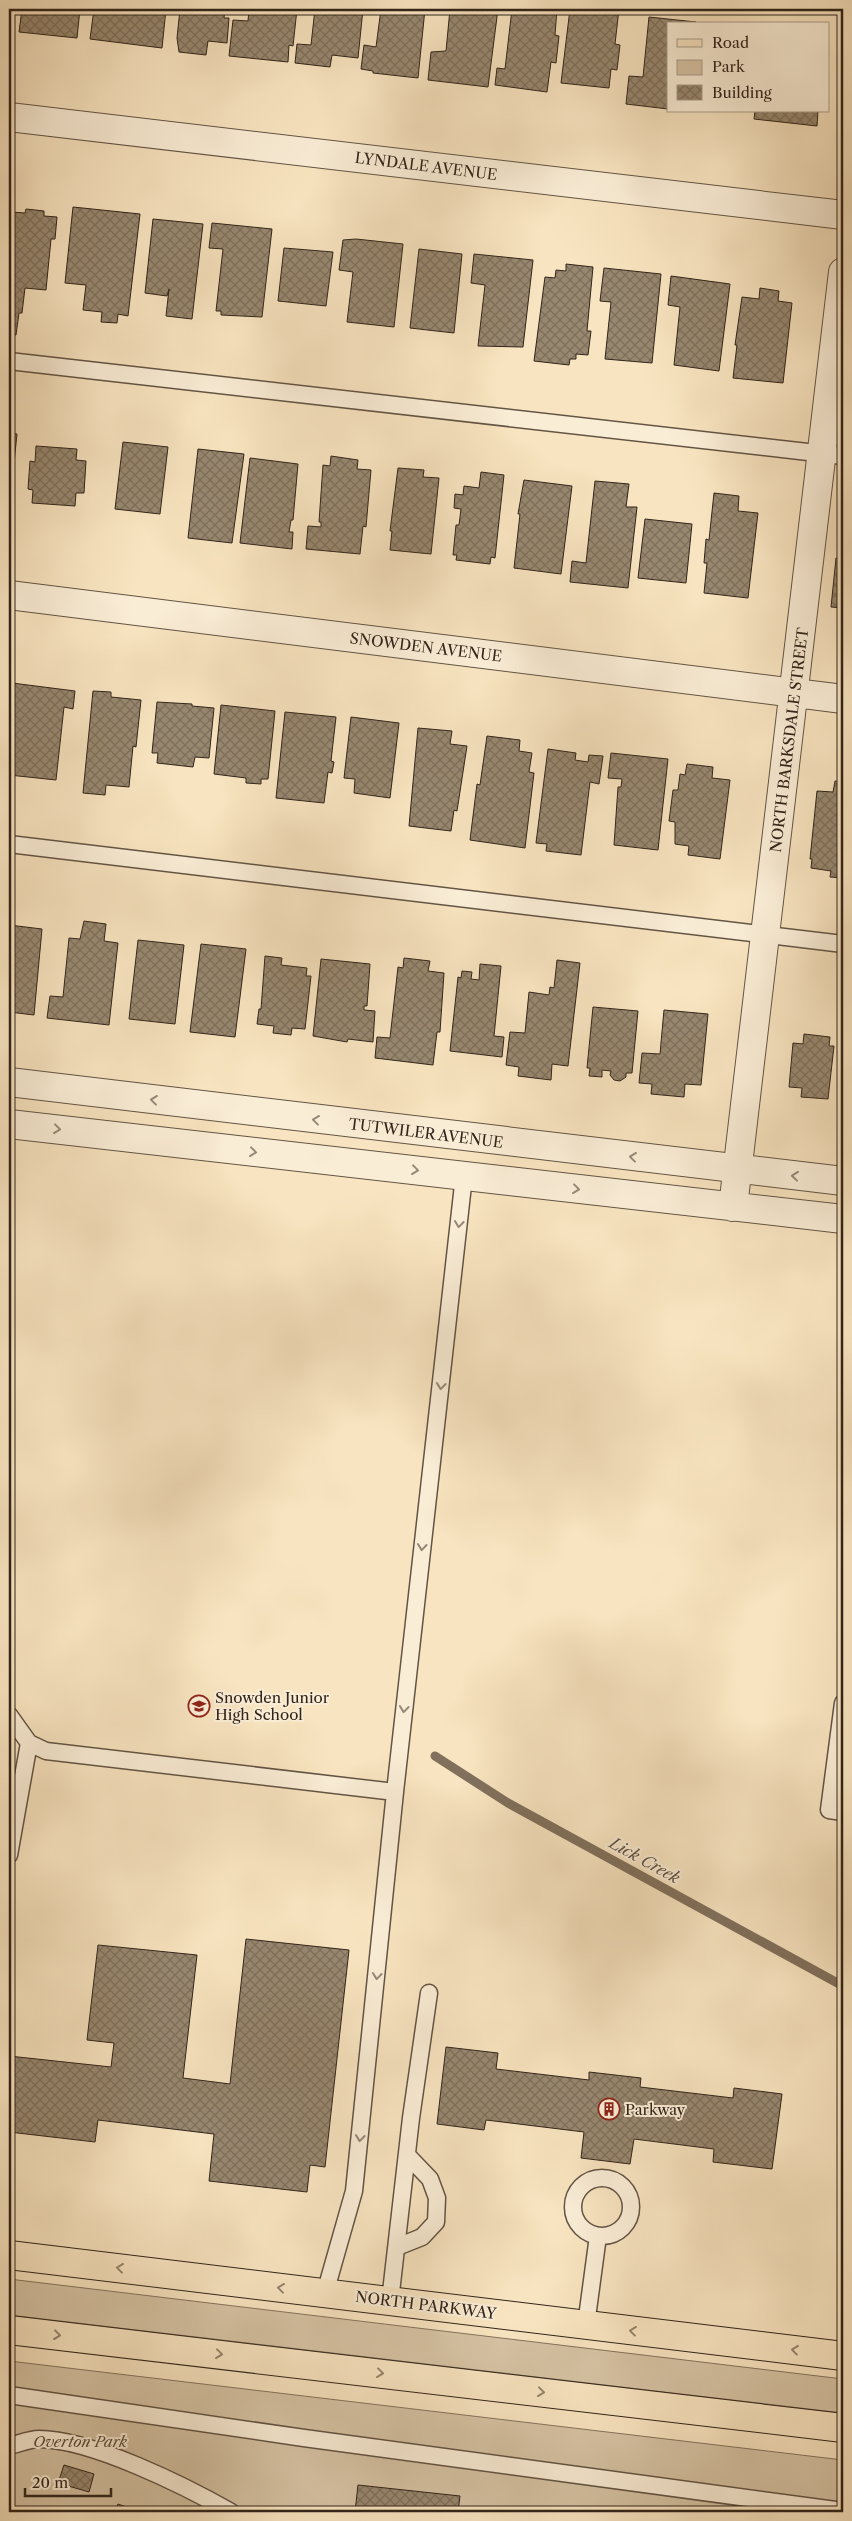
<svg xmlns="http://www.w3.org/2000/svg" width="852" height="2521" viewBox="0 0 852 2521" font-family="'Libre Caslon Text',serif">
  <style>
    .green { fill: #d6c3a4; stroke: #84745f }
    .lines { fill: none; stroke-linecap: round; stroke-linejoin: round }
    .stream { stroke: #80705c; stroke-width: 9 }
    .building { fill: url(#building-cross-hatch); stroke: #31241a }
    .lane-casing { stroke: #635444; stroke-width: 19 }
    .street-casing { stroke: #635444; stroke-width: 30 }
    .primary-casing { stroke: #31241a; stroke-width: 30 }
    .lane { stroke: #faedd6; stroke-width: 16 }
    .street { stroke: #faedd6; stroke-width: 28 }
    .primary { stroke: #f8e4c0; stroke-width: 28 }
    .oneway { stroke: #968878 }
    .oneway2 { stroke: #94846d }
    .labels { text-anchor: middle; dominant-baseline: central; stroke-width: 4; stroke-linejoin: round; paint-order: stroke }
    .street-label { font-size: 15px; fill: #31241a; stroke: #faedd6 }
    .poi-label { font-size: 15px; fill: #31241a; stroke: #faedd6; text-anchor: start }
    .park-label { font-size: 15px; font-style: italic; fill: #5a4c3c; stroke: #faedd6 }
    .water-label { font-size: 16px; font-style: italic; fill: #5f5040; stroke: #faedd6 }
  </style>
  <defs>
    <pattern id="building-cross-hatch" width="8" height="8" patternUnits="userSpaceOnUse" patternTransform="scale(1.25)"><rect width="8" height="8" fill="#988870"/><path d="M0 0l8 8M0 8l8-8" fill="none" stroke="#7d6f5b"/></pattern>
  </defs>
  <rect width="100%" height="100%" fill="#f8e4c0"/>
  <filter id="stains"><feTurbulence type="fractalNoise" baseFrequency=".004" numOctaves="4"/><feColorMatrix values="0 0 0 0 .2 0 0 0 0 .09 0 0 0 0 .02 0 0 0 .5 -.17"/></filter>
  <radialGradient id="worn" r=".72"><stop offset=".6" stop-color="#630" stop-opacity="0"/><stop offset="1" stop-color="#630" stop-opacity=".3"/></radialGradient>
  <path class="green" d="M9,2279L843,2379V2413L9,2315Z
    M9,2361L843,2460V2512H9Z"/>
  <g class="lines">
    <path class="stream" d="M435,1756L508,1803L843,1986"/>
  </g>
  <path class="building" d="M22,9H80L77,38L19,32Z
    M94,9H166L162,48L90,39Z
    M180,9H225L224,18H229L227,43L208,41L206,55L179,52L177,38Z
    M249,9H297L293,46L289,45L288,62L229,56L233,20L248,21Z
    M315,9H363L358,58L332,55L330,67L295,63L297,44L311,45Z
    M381,9H425L418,78L373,73V71L361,69L364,45L376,47Z
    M450,9H498L488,87L428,80L431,52L446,51Z
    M512,9H557L555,35L559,36L556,63L551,62L547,92L495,85L497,68L505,69Z
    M570,9H619L615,44L620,45L617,70L611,69L609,88L561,83Z
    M649,17L696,22L668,24V109L626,104L629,76L643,77Z
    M755,111H818L817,126L754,119Z
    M73,207L140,214L128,316L118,314L117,323L101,322L102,312L83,310L86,285L65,283Z
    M26,209L44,211V216L57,217L55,239H51L46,290L25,288L22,313H19L16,335H9L11,212L25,213Z
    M153,219L203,224L192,319L166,316L169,289L167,296L145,293Z
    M212,223L272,229L262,317L221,315V311H216L223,249L209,248Z
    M356,239L403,244L394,327L347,322L353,272L339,270L343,240Z
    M284,248L333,252L326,306L278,301Z
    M419,249L462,254L454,333L410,328Z
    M474,254L533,260L523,347L478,346L485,285L471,283Z
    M566,264L593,267L587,331H591L588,355L576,354V359H570L569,365L534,361L545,277L555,278L556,270L566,271Z
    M604,268L661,274L652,363L605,359L611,302L600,301Z
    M671,276L730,284L719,371L674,365L680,307L668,305Z
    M760,288L779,291L778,301L792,303L783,383L733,378L737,345H735L742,297L759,299Z
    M9,433L17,434L10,501H9Z
    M123,442L168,447L160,514L115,509Z
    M36,446L77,449L76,460L86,461L84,493H76L75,506L32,503L33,490L28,489L30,461L35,462Z
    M198,449L244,454L232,543L188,538Z
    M331,456L358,460L357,469L371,470L366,527L363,526L360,554L306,549L308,526L321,527V522H319L323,465L330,466Z
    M250,458L298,464L293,520H291L289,532H293L292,549L240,543Z
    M398,468L424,470L423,477L439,478L431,554L390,550L392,531H390Z
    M481,472L504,475L495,558L491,557L490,564L456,560L457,555H453L456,525H459L461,509L454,508L455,494L463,495L464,486L479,488Z
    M524,480L572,486L561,574L514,568L520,514H518Z
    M595,481L629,484L626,507H637L628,588L570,582L572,561L586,563Z
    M714,493L739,496L738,511L758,513L748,598L704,593L707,563H704L706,539L709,540Z
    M645,519L692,524L686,583L638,578Z
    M836,558L843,559V611V608L831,607Z
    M12,683L75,691L73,709L64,707L56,780L9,775V714Z
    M93,691L111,692V697L141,700L136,747L133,746L129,787L106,785L105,795L83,793Z
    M157,702L192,704V706L214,708L209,758L195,757L193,767L157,763L158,753H152Z
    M221,705L275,711L268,779H261V784L246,783V778L214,774Z
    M285,712L336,717L331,761L334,762L332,773L328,772L324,803L276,798Z
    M351,717L399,723L390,798L354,793L355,779L344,778Z
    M418,728L452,731L450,744L467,746L457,811L454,810L451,831L409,826Z
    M487,736L520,740L519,751L532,753L529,772L534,773L525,848L470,840L477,784L480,785Z
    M548,749L576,753L575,760L588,762L589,755L603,756L599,784L590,782L581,855L546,851L547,844L536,843Z
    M611,753L668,759L658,850L614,845L618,787H621L622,779L608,778Z
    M687,764L713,767L712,778L730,780L720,859L688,855L689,846L675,844V822L669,821L673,790H678L680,774L685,775Z
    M835,781L843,782V878L830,877L831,871L811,868L812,859H810L817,791L833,792Z
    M84,921L106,924L104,941L118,943L109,1025L47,1018L50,996L63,997L69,938L80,939Z
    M9,925L42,929L34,1015L9,1012Z
    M138,940L184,945L175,1024L129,1019Z
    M201,944L246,949L235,1037L190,1032Z
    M265,956L282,958L281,965L307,968L306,976H311L305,1029L292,1028L291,1035L273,1033L274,1026L257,1024L259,1009H261Z
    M404,958L430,961L428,971L444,973L440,1032H437L433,1065L375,1058L377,1037L390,1038L398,967L403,968Z
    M321,959L370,964L367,1006H364V1010L375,1011L373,1042L348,1039L347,1042L313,1036Z
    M557,960L580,963L568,1066L552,1064L551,1080L518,1076L519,1067L506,1065L510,1032L525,1033L529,992L549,995L550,987L554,988Z
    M480,964L501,966L494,1036L504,1037L502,1057L450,1051L458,977L461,978L462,971L472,972L471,979L479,980Z
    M593,1007L638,1011L632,1073H626V1077L620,1081L614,1080L610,1075L611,1071L602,1070V1077L589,1076L590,1068H587Z
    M664,1010L708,1014L701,1085L685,1084L684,1097L651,1094L652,1084L639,1083L642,1053L660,1054Z
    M804,1034L830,1037L829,1046H834L828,1099L801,1097L802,1088L789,1087L793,1043L803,1044Z
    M246,1939L349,1950L325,2167L310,2165L307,2192L209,2181L214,2134L98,2120L95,2142L9,2132V2056L111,2067L114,2043L87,2040L98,1945L197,1955L183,2078L230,2084Z
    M446,2047L498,2053L496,2069L589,2080V2072L641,2078L640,2087L733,2098L734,2088L782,2094L772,2169L713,2162L714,2149L634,2139L630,2164L581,2158L584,2132L486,2120L484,2130L437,2124Z
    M64,2465L94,2474L89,2492L58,2483Z
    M358,2485L460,2496L458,2512H355Z
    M118,2504L132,2509L130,2512H114Z"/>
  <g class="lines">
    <g class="lane-casing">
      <path id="lane" d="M9,361L843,456
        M9,844L843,944
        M843,1703L829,1810L843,1812
        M9,1715L29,1743L46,1751L395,1792
        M9,1855L29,1743
        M573 2207a29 29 0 1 1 58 0a29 29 0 1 1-58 0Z
        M397,2247L422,2237L436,2222L437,2198L430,2179L407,2155
        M325,2293L354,2191L395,1792L464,1176
        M390,2301L411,2118L429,1993
        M586,2325L598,2236
        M9,2395L304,2438L843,2511
        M9,2446C18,2444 29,2439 39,2439C91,2439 185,2486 231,2512"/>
    </g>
    <g class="street-casing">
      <path id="street" d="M9,117L843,215
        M9,595L843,699
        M9,1082L843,1181
        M9,1124L843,1219
        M733,1207L843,272"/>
    </g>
    <g class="primary-casing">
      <path id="primary" d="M9,2255L843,2356
        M9,2330L843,2428"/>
    </g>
    <use href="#lane" class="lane"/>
    <use href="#street" class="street"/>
    <use href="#primary" class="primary"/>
  </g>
  <defs><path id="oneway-chevron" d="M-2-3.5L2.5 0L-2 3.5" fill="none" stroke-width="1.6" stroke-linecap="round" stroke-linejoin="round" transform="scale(1.25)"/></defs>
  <g class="oneway">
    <use href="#oneway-chevron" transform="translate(154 1100) rotate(-173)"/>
    <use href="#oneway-chevron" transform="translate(316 1120) rotate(-173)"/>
    <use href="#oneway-chevron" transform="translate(57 1129) rotate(7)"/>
    <use href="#oneway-chevron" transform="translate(253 1152) rotate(7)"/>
    <use href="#oneway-chevron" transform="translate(633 1157) rotate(-173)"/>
    <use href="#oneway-chevron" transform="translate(415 1170) rotate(7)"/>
    <use href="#oneway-chevron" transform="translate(795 1176) rotate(-174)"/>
    <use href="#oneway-chevron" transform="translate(576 1189) rotate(7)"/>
    <use href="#oneway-chevron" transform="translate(459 1224) rotate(96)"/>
    <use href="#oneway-chevron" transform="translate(441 1386) rotate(96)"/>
    <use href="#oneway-chevron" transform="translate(422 1547) rotate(96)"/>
    <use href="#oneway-chevron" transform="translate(404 1709) rotate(96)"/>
    <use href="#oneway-chevron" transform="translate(377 1976) rotate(96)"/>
    <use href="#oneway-chevron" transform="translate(360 2138) rotate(96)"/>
  </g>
  <g class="oneway2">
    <use href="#oneway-chevron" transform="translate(120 2268) rotate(-173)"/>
    <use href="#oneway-chevron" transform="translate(281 2288) rotate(-173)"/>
    <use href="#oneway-chevron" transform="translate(633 2331) rotate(-173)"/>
    <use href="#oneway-chevron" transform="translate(57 2335) rotate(7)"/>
    <use href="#oneway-chevron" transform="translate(795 2350) rotate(-173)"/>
    <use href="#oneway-chevron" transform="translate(219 2354) rotate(7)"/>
    <use href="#oneway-chevron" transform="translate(380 2373) rotate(7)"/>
    <use href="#oneway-chevron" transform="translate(541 2392) rotate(7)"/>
  </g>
  <defs>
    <g id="school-ring" transform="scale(1.125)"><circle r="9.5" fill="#faedd6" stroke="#8f2418" stroke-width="1.5"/><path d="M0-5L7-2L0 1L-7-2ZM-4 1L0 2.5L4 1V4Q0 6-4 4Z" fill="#8f2418"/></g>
    <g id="building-ring" transform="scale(1.125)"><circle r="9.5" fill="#faedd6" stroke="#8f2418" stroke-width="1.5"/><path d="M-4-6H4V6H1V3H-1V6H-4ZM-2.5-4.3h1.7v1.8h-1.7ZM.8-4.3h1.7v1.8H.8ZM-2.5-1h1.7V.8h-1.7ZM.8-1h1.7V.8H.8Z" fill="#8f2418"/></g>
  </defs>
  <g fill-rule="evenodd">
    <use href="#school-ring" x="199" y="1706"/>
    <use href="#building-ring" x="609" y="2109"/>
  </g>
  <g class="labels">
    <g class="street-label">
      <text transform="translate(426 166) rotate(7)">LYNDALE AVENUE</text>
      <text transform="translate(426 647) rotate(7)">SNOWDEN AVENUE</text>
      <text transform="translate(789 740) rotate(-83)">NORTH BARKSDALE STREET</text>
      <text transform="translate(426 1133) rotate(7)">TUTWILER AVENUE</text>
      <text transform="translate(426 2305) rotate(7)">NORTH PARKWAY</text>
    </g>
    <g class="poi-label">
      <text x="215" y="1697">Snowden Junior<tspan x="215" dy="17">High School</tspan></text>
      <text x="625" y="2109">Parkway</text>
    </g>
    <g class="park-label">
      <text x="80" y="2441">Overton Park</text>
    </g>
    <g class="water-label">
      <text transform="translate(645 1860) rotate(29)">Lick Creek</text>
    </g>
  </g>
  <rect width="852" height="2521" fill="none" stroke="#f8e4c0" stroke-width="30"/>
  <rect x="10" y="10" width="832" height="2501" fill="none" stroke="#31241a" stroke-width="2.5"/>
  <rect x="15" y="15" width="822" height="2491" fill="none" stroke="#31241a"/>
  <rect x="667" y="22" width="162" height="90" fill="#faedd6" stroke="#aa9d8b"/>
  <rect x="677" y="39" width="25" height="8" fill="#f8e4c0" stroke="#aa9d8b"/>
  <text x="712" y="48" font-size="15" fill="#31241a">Road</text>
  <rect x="677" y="60" width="25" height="15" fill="#d6c3a4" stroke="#aa9d8b"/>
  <text x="712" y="72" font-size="15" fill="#31241a">Park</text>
  <rect x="677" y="85" width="25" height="15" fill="url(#building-cross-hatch)" stroke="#aa9d8b"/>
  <text x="712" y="98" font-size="15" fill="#31241a">Building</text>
  <path d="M25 2488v8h86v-8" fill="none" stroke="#31241a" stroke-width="2.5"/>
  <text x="32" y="2488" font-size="15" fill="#31241a" stroke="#faedd6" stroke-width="4" paint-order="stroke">20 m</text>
  <rect width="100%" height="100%" filter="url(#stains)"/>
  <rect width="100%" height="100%" fill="url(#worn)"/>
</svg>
